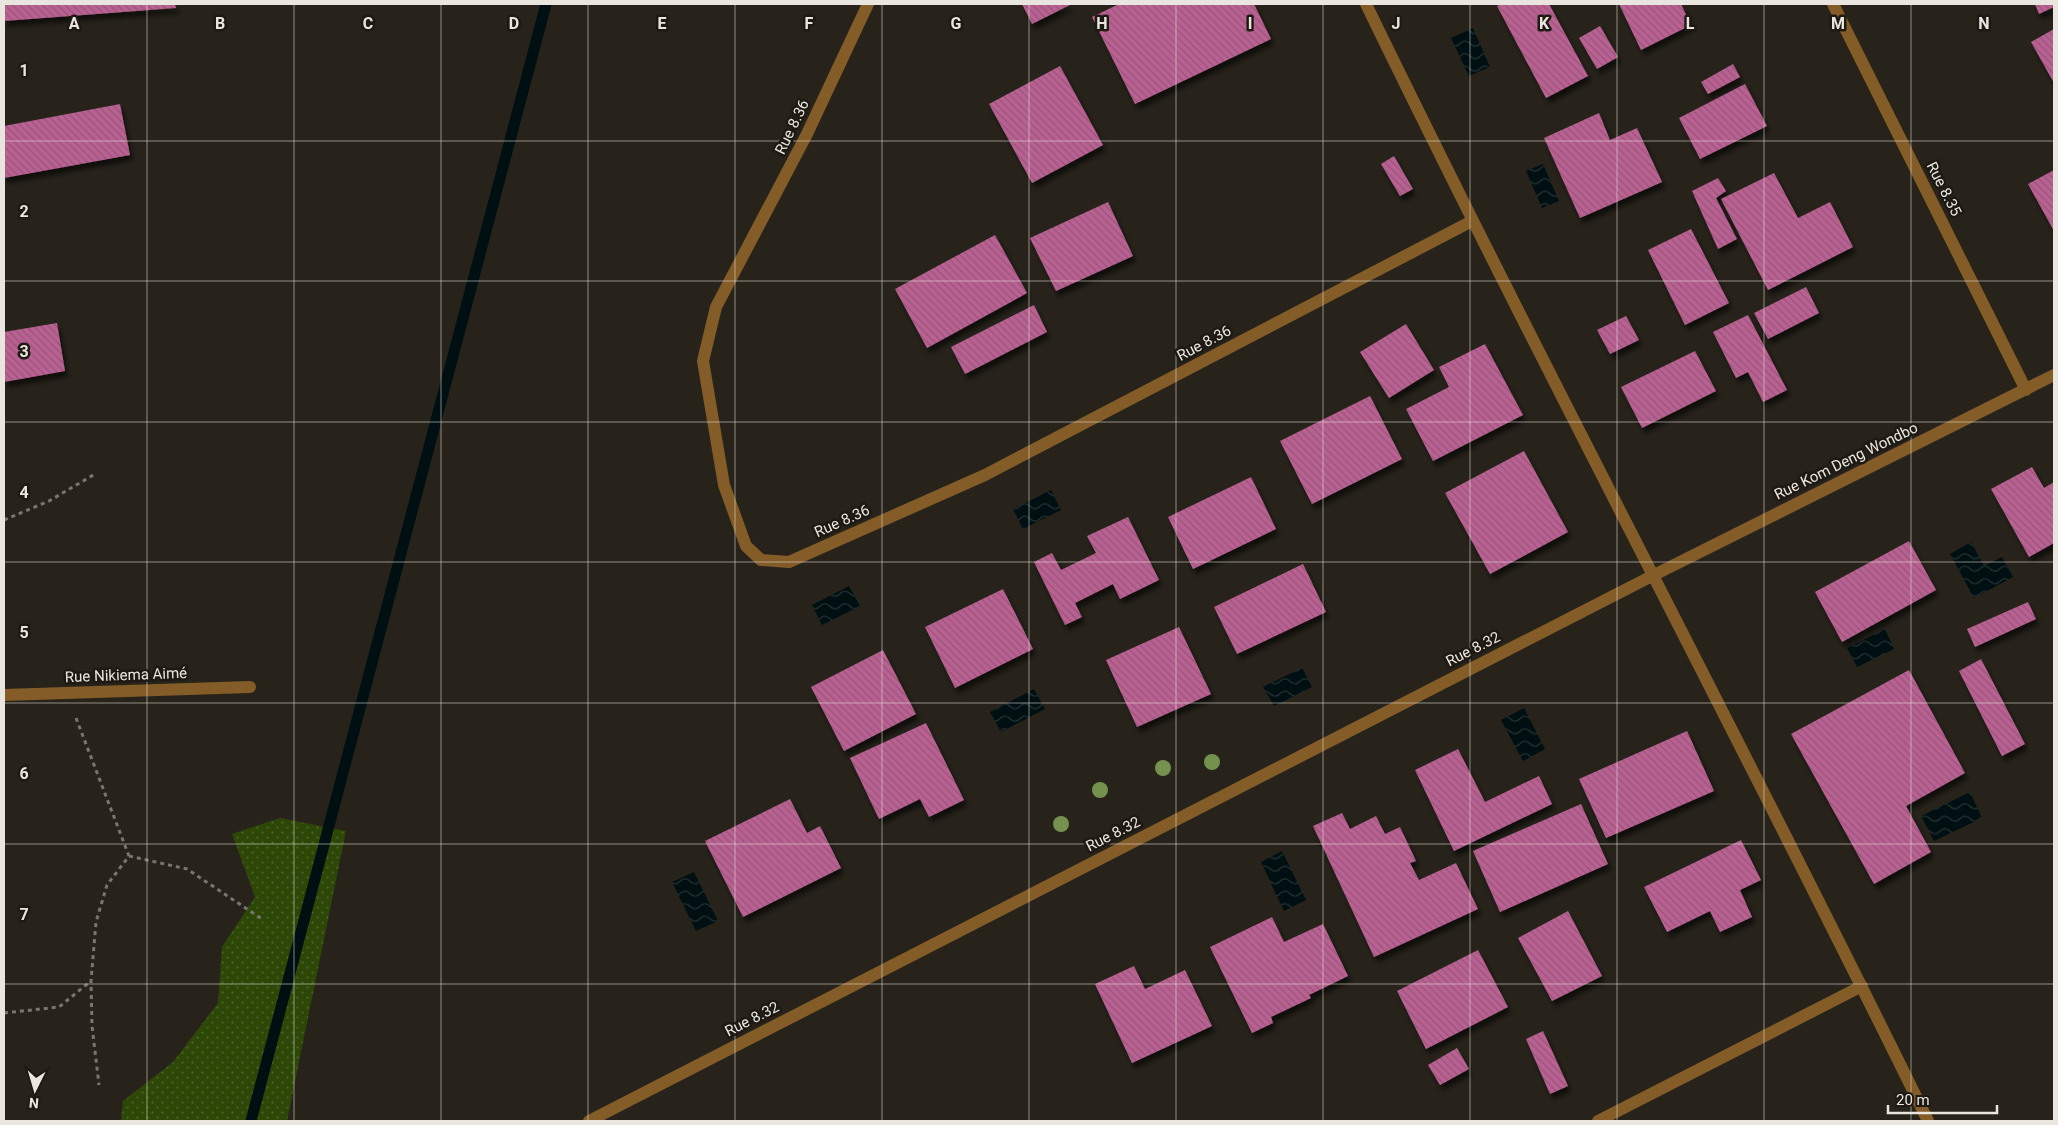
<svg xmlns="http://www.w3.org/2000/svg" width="2058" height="1125" viewBox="0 0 2058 1125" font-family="Roboto,sans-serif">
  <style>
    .grass { fill: url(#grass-dots) }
    .water { fill: url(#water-waves) }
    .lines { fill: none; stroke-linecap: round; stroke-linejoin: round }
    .stream { stroke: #000f11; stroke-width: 11 }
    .building { fill: url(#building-back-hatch); filter: url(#shadow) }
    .path { stroke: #79766f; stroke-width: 3; stroke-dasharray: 4 4; stroke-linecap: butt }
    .minor { stroke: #835c27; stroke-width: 12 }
    .tree { fill: #74924e }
    .grid { fill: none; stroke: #e9e6e0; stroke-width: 1; stroke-opacity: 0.55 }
    .labels { text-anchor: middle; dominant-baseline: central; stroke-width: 5; stroke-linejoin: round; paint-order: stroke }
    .street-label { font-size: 15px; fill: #e9e6e0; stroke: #1e1912 }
    .grid-label { font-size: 16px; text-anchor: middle; font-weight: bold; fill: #e9e6e0; stroke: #1e1912; stroke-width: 5; stroke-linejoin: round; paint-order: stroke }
  </style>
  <defs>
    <pattern id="grass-dots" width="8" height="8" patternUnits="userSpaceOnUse" patternTransform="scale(1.25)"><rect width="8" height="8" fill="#2d4707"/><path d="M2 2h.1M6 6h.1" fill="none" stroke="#4b622b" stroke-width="1.8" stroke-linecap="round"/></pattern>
    <pattern id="water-waves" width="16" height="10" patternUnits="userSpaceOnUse" patternTransform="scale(1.25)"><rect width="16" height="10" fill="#000f11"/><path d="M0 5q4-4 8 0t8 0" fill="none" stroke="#253233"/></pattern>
    <pattern id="building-back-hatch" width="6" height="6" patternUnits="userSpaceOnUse" patternTransform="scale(1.25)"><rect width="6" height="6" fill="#bb6193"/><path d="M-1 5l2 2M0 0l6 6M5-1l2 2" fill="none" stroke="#925777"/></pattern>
    <filter id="shadow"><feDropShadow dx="3" dy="5.5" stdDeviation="2.5" flood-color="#0009"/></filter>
  </defs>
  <rect width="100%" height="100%" fill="#27231b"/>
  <path class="grass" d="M280,818L346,831L287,1121H121L123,1101L173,1062L218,1003L222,947L255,897L232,834Z"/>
  <path class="water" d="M1473,28L1490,67L1469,76L1451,38Z
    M1543,164L1559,201L1542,208L1526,171Z
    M1051,490L1061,510L1023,529L1013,509Z
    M1971,542L1984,566L2002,557L2013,577L1974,598L1950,554Z
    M849,586L860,606L822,625L812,605Z
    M1885,629L1894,649L1857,667L1847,648Z
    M1302,668L1312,687L1274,706L1263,687Z
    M1034,689L1045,709L1001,732L990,712Z
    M1524,708L1545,749L1523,761L1501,720Z
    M1970,792L1982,818L1934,841L1921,816Z
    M1282,851L1306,900L1284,911L1261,862Z
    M694,872L718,921L696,931L672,882Z"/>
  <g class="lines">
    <path class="stream" d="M251,1121L546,4"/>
  </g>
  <path class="building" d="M4,4H175L176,8L4,21Z
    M1022,4H1072L1032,24Z
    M1119,4H1254L1271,39L1135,104L1092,17Z
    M1501,4H1549L1588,76L1546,98L1497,6Z
    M1619,4H1681L1691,25L1641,50Z
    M2035,4H2054V7L2039,14Z
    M1600,26L1618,57L1597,69L1579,38Z
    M2054,29V83L2031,42Z
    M1733,64L1740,77L1708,94L1701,82Z
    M1060,66L1103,145L1032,183L989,104Z
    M1745,84L1767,126L1700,159L1679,118Z
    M120,104L130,155L4,178V126Z
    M1599,113L1610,140L1637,128L1662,182L1580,218L1544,138Z
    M1394,156L1413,189L1400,196L1381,164Z
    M2054,170V231L2028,184Z
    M1774,173L1798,218L1830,202L1853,247L1768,290L1721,199Z
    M1718,178L1726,191L1716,198L1737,239L1718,249L1692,191Z
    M1108,202L1133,256L1056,291L1030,238Z
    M1691,229L1729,303L1685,325L1648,250Z
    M995,235L1027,293L927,348L895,289Z
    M1806,287L1819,313L1768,339L1754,313Z
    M1034,305L1047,332L965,374L951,347Z
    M1748,315L1787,390L1763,402L1748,372L1736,378L1713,332Z
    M1626,316L1639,340L1610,354L1597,330Z
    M57,323L65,371L4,382V332Z
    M1406,324L1434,370L1389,398L1360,352Z
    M1485,344L1523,415L1433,461L1406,409L1449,387L1439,367Z
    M1695,351L1716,391L1642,428L1621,387Z
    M1370,396L1402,459L1312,504L1280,441Z
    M1524,451L1568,532L1490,574L1445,493Z
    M2032,467L2044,488L2054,482V543L2029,557L1991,489Z
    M1251,477L1276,529L1193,569L1168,517Z
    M1128,517L1159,580L1120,599L1113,584L1075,603L1082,617L1065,625L1034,562L1052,553L1061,570L1096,553L1087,536Z
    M1909,541L1936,590L1842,642L1815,592Z
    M1303,564L1326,612L1237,654L1214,607Z
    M1003,589L1033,649L955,688L925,627Z
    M2028,602L2036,619L1975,647L1967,629Z
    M1179,627L1211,694L1137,727L1106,660Z
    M883,650L916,714L844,751L811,687Z
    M1981,659L2025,744L2002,756L1959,671Z
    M1909,670L1965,773L1906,806L1931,852L1874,884L1791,734Z
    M926,723L964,800L929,817L920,799L879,819L850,758Z
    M1687,731L1714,791L1606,838L1579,779Z
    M1458,749L1485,802L1539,776L1552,804L1454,851L1415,770Z
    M790,799L807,833L820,826L841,868L743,917L705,841Z
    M1581,804L1608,864L1500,912L1473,851Z
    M1342,813L1350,829L1376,816L1385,834L1400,827L1416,861L1410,863L1419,880L1456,863L1478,909L1374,957L1313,826Z
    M1741,840L1761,880L1740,890L1752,917L1720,932L1710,911L1667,932L1644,887Z
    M1568,911L1602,976L1552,1001L1518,938Z
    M1272,917L1284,942L1323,924L1348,976L1309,995L1311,998L1271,1017L1273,1023L1252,1033L1210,947Z
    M1478,950L1508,1007L1426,1049L1397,991Z
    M1134,966L1145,989L1185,970L1212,1026L1132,1063L1095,984Z
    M1543,1031L1568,1086L1550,1094L1526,1039Z
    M1457,1048L1469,1069L1440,1085L1428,1065Z"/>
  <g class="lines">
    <path class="path" d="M4,520L49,501L95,474
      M76,718L129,856L107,885L96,922L91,981L92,1026L99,1085
      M129,856L187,869L262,919
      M4,1013L59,1007L91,981"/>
    <path class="minor" d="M868,4L807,134L716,307L703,361L724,485L746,546L761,560L789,562L985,475L1472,221
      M1366,4C1548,379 1745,747 1928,1121
      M1833,4L2026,390
      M4,695L250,687
      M589,1121L1652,576L2054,375
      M1598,1121L1862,986"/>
  </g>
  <g class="tree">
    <circle cx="1212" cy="762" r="8"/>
    <circle cx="1163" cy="768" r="8"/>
    <circle cx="1100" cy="790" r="8"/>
    <circle cx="1061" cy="824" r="8"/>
  </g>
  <path class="grid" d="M147,4V1121M294,4V1121M441,4V1121M588,4V1121M735,4V1121M882,4V1121M1029,4V1121M1176,4V1121M1323,4V1121M1470,4V1121M1617,4V1121M1764,4V1121M1911,4V1121M4,141H2054M4,281H2054M4,422H2054M4,562H2054M4,703H2054M4,844H2054M4,984H2054"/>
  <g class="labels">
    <g class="street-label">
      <text transform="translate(792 127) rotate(-64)">Rue 8.36</text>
      <text transform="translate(1944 189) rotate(63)">Rue 8.35</text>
      <text transform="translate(1204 343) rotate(-28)">Rue 8.36</text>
      <text transform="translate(1846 461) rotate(-26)">Rue Kom Deng Wondbo</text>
      <text transform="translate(842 521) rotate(-24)">Rue 8.36</text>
      <text transform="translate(1473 649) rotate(-27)">Rue 8.32</text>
      <text transform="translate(126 675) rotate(-2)">Rue Nikiema Aimé</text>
      <text transform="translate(1113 834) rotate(-27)">Rue 8.32</text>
      <text transform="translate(752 1019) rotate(-27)">Rue 8.32</text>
    </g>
  </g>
  <g class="grid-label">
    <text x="74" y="29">A</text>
    <text x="220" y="29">B</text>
    <text x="368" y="29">C</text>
    <text x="514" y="29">D</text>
    <text x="662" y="29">E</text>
    <text x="809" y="29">F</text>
    <text x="956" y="29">G</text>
    <text x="1102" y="29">H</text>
    <text x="1250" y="29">I</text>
    <text x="1396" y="29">J</text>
    <text x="1544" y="29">K</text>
    <text x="1690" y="29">L</text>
    <text x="1838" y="29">M</text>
    <text x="1984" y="29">N</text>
    <text x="24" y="76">1</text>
    <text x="24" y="217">2</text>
    <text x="24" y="357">3</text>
    <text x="24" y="498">4</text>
    <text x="24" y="638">5</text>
    <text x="24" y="779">6</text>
    <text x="24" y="920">7</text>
  </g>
  <rect width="2058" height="1125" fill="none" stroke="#e9e6e0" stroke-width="10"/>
  <g transform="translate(35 1090) rotate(185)" stroke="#1e1912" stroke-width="4" paint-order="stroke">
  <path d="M0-4L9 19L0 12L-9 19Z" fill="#e9e6e0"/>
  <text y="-8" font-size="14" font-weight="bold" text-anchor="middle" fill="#e9e6e0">N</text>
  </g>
  <path d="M1888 1105v8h109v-8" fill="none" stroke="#e9e6e0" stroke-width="2.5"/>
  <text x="1896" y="1105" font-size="15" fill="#e9e6e0" stroke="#1e1912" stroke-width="4" paint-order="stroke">20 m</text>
</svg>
